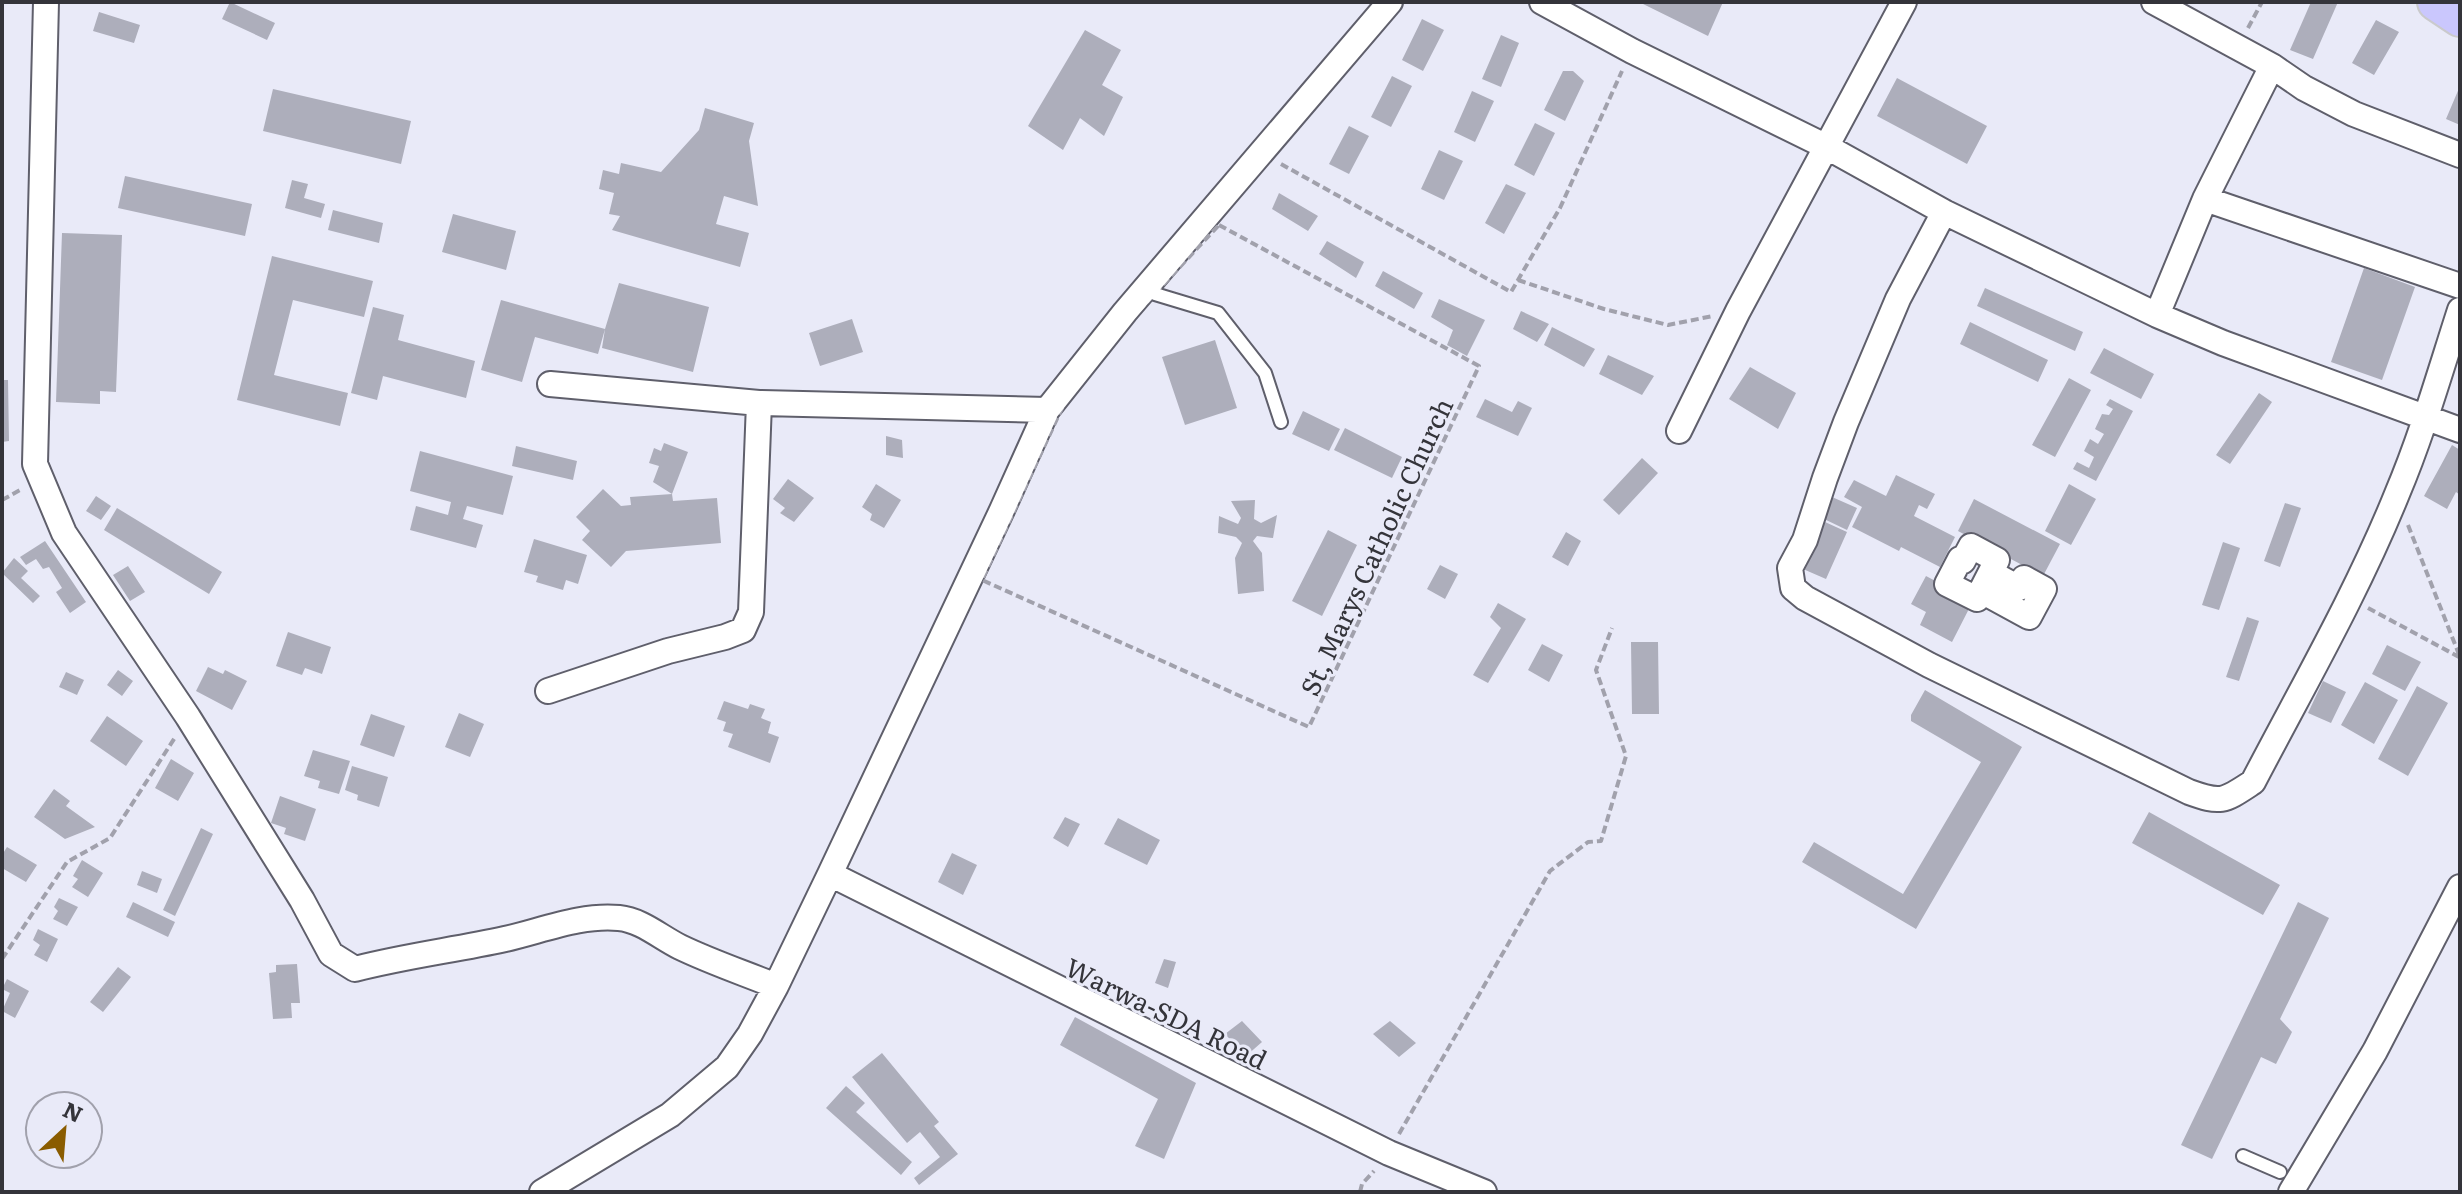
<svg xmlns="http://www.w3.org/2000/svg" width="2462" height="1194" viewBox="0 0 2462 1194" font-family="Literata,serif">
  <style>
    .building { fill: #adaebb }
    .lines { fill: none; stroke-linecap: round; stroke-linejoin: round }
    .lane-casing { stroke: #5f5f6b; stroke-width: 16 }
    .street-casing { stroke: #5f5f6b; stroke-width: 28 }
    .primary-casing { stroke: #cacacc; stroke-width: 40 }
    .path { stroke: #a1a1ac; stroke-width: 4; stroke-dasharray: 8 4; stroke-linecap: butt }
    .lane { stroke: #fff; stroke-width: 12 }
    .street { stroke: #fff; stroke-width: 24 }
    .primary { stroke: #cac7fd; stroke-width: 36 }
    .labels { text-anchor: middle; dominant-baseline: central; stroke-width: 6; stroke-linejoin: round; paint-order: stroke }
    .street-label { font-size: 26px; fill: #34343a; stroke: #e9eaf8 }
  </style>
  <rect width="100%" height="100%" fill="#e9eaf8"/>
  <path class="building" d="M230,2L275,23L267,40L222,19Z
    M1639,2H1723L1708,36Z
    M2311,2H2338L2313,59L2290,50Z
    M99,12L140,25L134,43L93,31Z
    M1422,19L1444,30L1423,71L1402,60Z
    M2376,20L2399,32L2374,75L2352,63Z
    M1085,30L1121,50L1102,85L1123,97L1104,136L1080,118L1063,150L1028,126Z
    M1501,35L1519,43L1501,87L1482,79Z
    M1563,71H1573L1584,81L1565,121L1544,110Z
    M1392,76L1412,86L1391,127L1371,117Z
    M1897,78L1987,126L1967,164L1877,116Z
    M2460,86V125L2446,119Z
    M273,89L411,121L401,164L263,131Z
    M1472,91L1494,101L1475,142L1454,132Z
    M705,108L754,123L749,141L758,206L724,196L716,224L749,233L740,267L612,230L620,216L609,214L614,193L599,189L603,170L619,174L621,163L661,172L699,130Z
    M1535,123L1555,133L1534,176L1514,165Z
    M1349,126L1369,136L1349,174L1329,164Z
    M1439,150L1463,161L1444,200L1421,189Z
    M125,176L252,204L245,236L118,208Z
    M292,180L308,184L304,198L325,204L321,218L285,208Z
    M1506,184L1526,193L1504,234L1485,223Z
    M1279,193L1318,216L1308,231L1272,209Z
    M333,210L383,223L379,243L328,230Z
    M453,214L516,231L506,270L442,252Z
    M62,233L122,235L116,392L100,391V404L56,402Z
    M1327,241L1364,262L1356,278L1319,254Z
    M272,256L373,281L364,317L293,300L274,375L348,393L340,426L237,400Z
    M2364,268L2415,287L2382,380L2331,362Z
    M1383,271L1423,293L1414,309L1375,286Z
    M619,283L709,307L693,372L602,348L605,329L598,354L535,337L522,382L481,370L501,300L605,329Z
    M1985,288L2083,332L2075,351L1977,306Z
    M1439,299L1485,320L1467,356L1447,345L1453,330L1431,317Z
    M373,307L404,315L398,340L475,361L466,398L383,376L377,400L351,393Z
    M1521,311L1549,324L1537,342L1513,329Z
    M852,319L863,352L820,366L809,333Z
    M1970,322L2048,360L2038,382L1960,344Z
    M1552,327L1595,349L1584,367L1544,345Z
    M1215,340L1237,408L1185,425L1162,357Z
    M2104,348L2154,374L2141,399L2090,373Z
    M1608,355L1654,376L1642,395L1599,374Z
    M1750,367L1796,393L1778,429L1729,399Z
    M2069,378L2091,390L2055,457L2032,445Z
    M2,380H8L9,441L2,442Z
    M2259,393L2272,402L2230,464L2216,455Z
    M1485,399L1512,412L1518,401L1532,408L1518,436L1476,417Z
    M2110,399L2133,411L2096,481L2073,469L2077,462L2089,468L2094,457L2084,451L2090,439L2098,444L2104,434L2095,429L2102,414L2109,415L2113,409L2106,405Z
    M1303,411L1340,429L1329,451L1292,434Z
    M1345,428L1402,457L1392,478L1334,450Z
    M886,436L902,440L903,458L886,455Z
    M664,443L688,452L672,494L653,482L659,466L649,463L654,448L661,451Z
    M2452,445L2460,450V495L2456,492L2447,509L2424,496Z
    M516,446L577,461L573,480L512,466Z
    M420,451L513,476L503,515L467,506L463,519L483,525L476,548L410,530L416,506L448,515L451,502L410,491Z
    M1642,458L1658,473L1619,515L1603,500Z
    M1896,475L1935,494L1927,509L1919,505L1914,516L1955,537L1940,567L1901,547L1899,551L1852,527L1862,507L1844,497L1854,480L1886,496Z
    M788,479L814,498L794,522L780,513L785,508L773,499Z
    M876,484L901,500L884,528L870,520L872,514L862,507Z
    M2069,484L2096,499L2071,545L2045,531Z
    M603,489L621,506L631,505L630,497L672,494L673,501L717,498L721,543L626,551L611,567L582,540L590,531L576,517Z
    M96,496L111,506L101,520L86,511Z
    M1832,497L1857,508L1847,530L1822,518Z
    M1974,499L2060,544L2043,576L1958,531Z
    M1255,500L1254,519L1261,523L1277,515L1273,538L1257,536L1253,541L1262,553L1264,591L1238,594L1235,558L1242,543L1236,537L1218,533L1219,516L1238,524L1241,518L1231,501Z
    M2285,503L2301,508L2280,567L2264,561Z
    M117,508L222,572L209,594L104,530Z
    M1825,522L1847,532L1826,579L1803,569Z
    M1328,530L1357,545L1322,616L1292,601Z
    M1566,532L1581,541L1568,566L1552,557Z
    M534,539L587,555L578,584L566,580L563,590L536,582L538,576L524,572Z
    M45,541L86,602L70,613L56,592L62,588L49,567L43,569L36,559L26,565L20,557Z
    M2223,542L2240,548L2219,610L2202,605Z
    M14,558L28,571L21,578L40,596L33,603L2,573Z
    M1440,565L1458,574L1445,599L1427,589Z
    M128,566L145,592L130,601L113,575Z
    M1926,576L1973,601L1952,642L1920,625L1926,612L1911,604Z
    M1498,603L1526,619L1488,683L1473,675L1501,628L1490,617Z
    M2247,617L2259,621L2239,681L2226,677Z
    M288,632L331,647L322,674L305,668L302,675L276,666Z
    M1631,642H1658L1659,714H1632Z
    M1542,644L1563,655L1549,682L1528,670Z
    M2387,645L2421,662L2405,691L2372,674Z
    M208,667L223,674L225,670L247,681L232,710L196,691Z
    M118,670L133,681L122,696L107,685Z
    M66,672L84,680L77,695L59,687Z
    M2323,681L2346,692L2331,723L2308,713Z
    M2365,682L2398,700L2374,744L2341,725Z
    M2417,686L2448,703L2408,776L2378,759Z
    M1925,690L2022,747L1916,929L1802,862L1814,842L1903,894L1981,762L1911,721V715Z
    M724,701L748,709L750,704L765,709L761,718L771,722L768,733L779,737L770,763L728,747L733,734L723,731L726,722L717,719Z
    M459,713L484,724L470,757L445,747Z
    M371,714L405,726L394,757L360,745Z
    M107,716L143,741L126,766L90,741Z
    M313,750L350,761L339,794L318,788L320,781L304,776Z
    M171,759L194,773L178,801L155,788Z
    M352,766L388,777L379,807L357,800L358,795L345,790Z
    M54,789L70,801L66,806L95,827L65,839L34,817Z
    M280,796L316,809L305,841L284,834L286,828L271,823Z
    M2149,812L2280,885L2263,915L2132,843Z
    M1065,817L1080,824L1068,847L1053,838Z
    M1118,818L1160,840L1147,865L1104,844Z
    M201,828L213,834L175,916L163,910Z
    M7,847L37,865L26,882L2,868V855Z
    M952,853L977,865L963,895L938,882Z
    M82,860L103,873L88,897L72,887L78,879L73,876Z
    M142,871L162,879L157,893L137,885Z
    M59,898L78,907L67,926L53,919L58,911L54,907Z
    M133,902L175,922L168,937L126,917Z
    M2298,902L2329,918L2280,1019L2292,1032L2276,1064L2261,1057L2212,1159L2181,1145Z
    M38,929L58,939L47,962L34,955L40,945L33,940Z
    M1164,959L1176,962L1168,988L1155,983Z
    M297,964L300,1003H291L292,1018L273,1019L269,973L276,972V965Z
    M118,967L131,977L103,1012L90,1002Z
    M7,979L29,991L15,1018L2,1011L10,993L2,989Z
    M1075,1017L1196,1083L1164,1159L1135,1146L1158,1099L1060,1045Z
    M1242,1021L1262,1042L1246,1056L1225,1034Z
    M1390,1021L1416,1043L1399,1057L1373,1034Z
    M882,1053L939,1122L934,1126L958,1154L919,1185L914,1178L940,1157L920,1132L907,1143L852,1077Z
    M846,1086L865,1103L856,1112L912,1162L901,1175L826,1108Z"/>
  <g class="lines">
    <g class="lane-casing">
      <path id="lane" d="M1155,294L1218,313L1265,373L1281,422
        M2243,1156L2280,1172"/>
    </g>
    <g class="street-casing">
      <path id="street" d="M46,2L35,464L64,533L188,717L302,900L331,954L355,969C405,956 455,950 505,939C541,931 582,914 619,918C641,920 660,937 680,947C711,962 744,973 776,986
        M1542,2L1632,51L1827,147L1944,212L2157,315L2223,343L2460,430
        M2154,2L2272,66
        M2205,199L2460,286
        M1944,212L1898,299L1846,422L1825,478L1805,540L1790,568L1793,588L1805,598L1929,665L2189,792C2222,804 2224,801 2253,782C2302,688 2357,593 2397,494C2422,435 2440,372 2460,310
        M2157,315L2205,199L2272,66L2304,88L2354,114L2460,155
        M550,384L759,403L1047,410
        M1679,431L1738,311L1904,2
        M1971,546L1997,560L1977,599L1947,584L1960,559L1963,561Z
        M1995,575L2019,588L2024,578L2044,589L2029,617L1985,593Z
        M548,691L668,651L725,637L743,630L751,612L759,403
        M830,874L1389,1153L1484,1192
        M542,1192L670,1115L727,1067L750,1034L776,986L830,874L1002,510L1047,410L1125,312L1390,2
        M2291,1192L2375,1051L2460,887"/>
    </g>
    <g class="primary-casing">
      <path id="primary" d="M2436,2L2460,18"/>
    </g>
    <path class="path" d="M2248,28L2262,2
      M1281,164L1511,292L1560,208L1622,71
      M1219,225L1479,366L1309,727L982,580L1076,378Z
      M1518,280L1604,309L1668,325L1713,316
      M2,500L22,489
      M2408,525L2460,657
      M2368,608L2459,657
      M2,959L67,862L110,838L176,736
      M1399,1134L1550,871L1588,842L1601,841L1626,756L1596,670L1612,628
      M1360,1192L1362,1184L1374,1171"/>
    <use href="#lane" class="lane"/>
    <use href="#street" class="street"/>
    <use href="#primary" class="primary"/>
  </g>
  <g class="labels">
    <g class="street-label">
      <text transform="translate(1375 546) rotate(-65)">St, Marys Catholic Church</text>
      <text transform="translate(1167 1012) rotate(26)">Warwa-SDA Road</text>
    </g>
  </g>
  <rect width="2462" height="1194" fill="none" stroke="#34343a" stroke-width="8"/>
  <g transform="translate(64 1130) rotate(26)"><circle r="38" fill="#e9eaf8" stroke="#a1a1ac" stroke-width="2"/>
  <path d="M0-6L14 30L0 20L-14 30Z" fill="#8a5c00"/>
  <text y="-12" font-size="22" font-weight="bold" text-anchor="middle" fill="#34343a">N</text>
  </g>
</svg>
